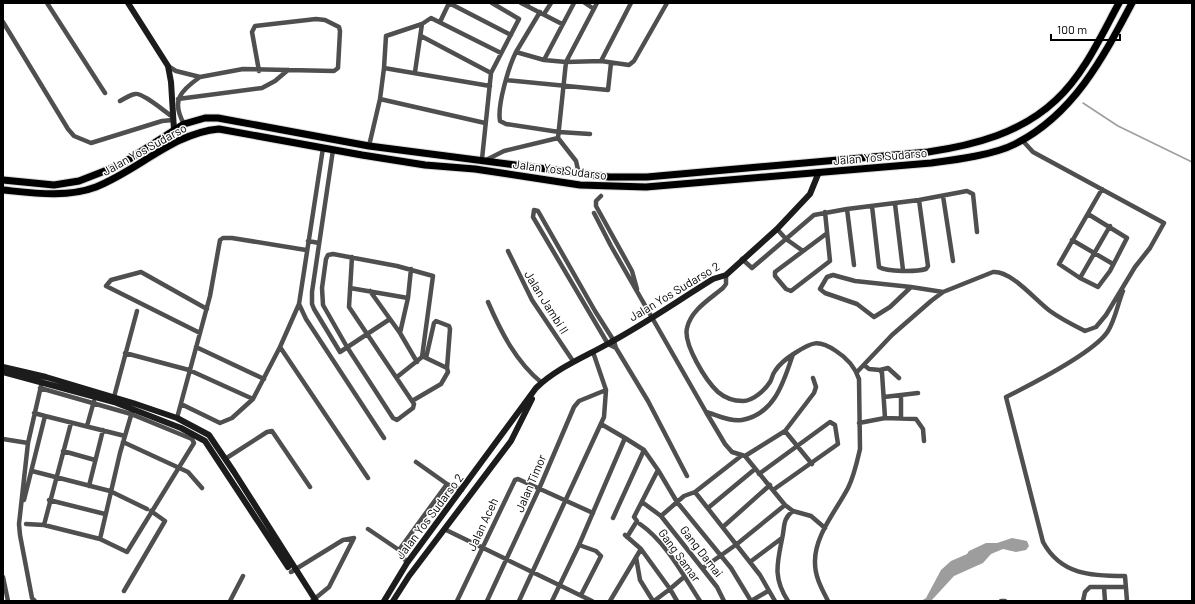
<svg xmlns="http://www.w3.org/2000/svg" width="1195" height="604" viewBox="0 0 1195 604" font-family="Barlow,sans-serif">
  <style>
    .water { fill: #9d9d9d }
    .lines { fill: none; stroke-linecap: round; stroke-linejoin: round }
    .stream { stroke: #9d9d9d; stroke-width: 1.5 }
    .primary-casing { stroke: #dbdbdb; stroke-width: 9 }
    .street { stroke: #4f4f4f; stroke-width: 4.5 }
    .secondary { stroke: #1c1c1c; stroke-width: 6 }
    .primary { stroke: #000; stroke-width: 7 }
    .labels { text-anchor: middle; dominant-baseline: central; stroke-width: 3; stroke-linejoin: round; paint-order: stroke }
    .street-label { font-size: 12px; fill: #000; stroke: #fff }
  </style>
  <rect width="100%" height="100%" fill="#fff"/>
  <path class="water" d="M1012,538L1027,541L1029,546L1026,550L1016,552L1003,549L991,554L983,563L954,576L931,601H921L926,598L941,570L951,561L967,554L969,551L986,543H997Z"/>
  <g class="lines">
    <path class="stream" d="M1083,103L1118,126L1192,162"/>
    <g class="primary-casing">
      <path id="primary" d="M3,180L54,185L79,181L120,165L184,124L205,118H218L369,146L609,177H647L928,152C975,145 1021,133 1056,100C1084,74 1101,36 1119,3
        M3,190C33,193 67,198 96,187C139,170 173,133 219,129L362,155L425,165L475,169L580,185L646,187L931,163C954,160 994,155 1015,144C1073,115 1103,58 1132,3"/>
    </g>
    <path class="street" d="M47,3L105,93
      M449,3L511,35
      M521,3L527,6
      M528,3L527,6L562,24
      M585,3L594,9
      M540,12L516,52L544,60L566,62L601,61L629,65L634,61L667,3
      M544,14L551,3
      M3,22L68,129L74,136L91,143L162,121L173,120
      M440,22L449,3
      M421,36L491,73
      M516,52C509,66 497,105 500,121L506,124L559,132L590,134
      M544,60L574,3
      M601,61L631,3
      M168,66L176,71L200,77L243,69L334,71L338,68L340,31L339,27L325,20L316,19L255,26L252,32L259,71
      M384,68L386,36L422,24
      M415,72L422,24L431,18L501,53
      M506,80L608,90L611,63
      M178,99L262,88L275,81L288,70
      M380,99L485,123
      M120,101C125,98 130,95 135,94C142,92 165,112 173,117
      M184,124C171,101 180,91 200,77
      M369,146L380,99L384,68L490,86
      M333,150L312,292V304L314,309L340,352L390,319
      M482,159L491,73L519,19L492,3
      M486,160L504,151L558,138
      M579,174L576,161L558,138L566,62L597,3
      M601,196L596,201V206L632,271L637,289
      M943,196L953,261
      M895,204L903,270
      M872,206L879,267C888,272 916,272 926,269L928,266L919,200
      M847,209L854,265
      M825,212L830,261L791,291L786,289L775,276V272L826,234
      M594,213L611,246L706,412C717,415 730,422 742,420C775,414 784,381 793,354
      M1088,214L1127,238L1110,271L1098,287L1080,278L1059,264L1102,189
      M777,229L786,239L803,251
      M1072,240L1113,264
      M308,241L319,243
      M508,251L532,300L573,361
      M352,257L349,307L414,404L413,408L397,420L393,418L347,347L323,305L322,288L326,259L328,255L333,254L397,266L433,276L422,357L397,377
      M742,259L752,268L814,215L847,209L919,200L967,191L973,194L977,232
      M726,275V284L723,288C710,299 691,310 687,328C683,344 706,381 718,392C725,398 734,401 743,401C753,401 765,390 770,382C772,379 772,375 775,371C780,363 787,358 795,353C812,342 818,339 836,351C847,358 855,367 859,379L860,449C857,462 854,476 848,488C836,511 814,536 815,563C815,577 822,589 828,601
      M1080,278L1110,226
      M911,287L855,281L833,275L827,277L820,289L825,293L857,304L874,317L890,307L911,287L943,292
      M350,288L408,298
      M370,291L400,333L417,362
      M1123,291C1118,303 1115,320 1108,331C1095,352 1030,385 1006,397L1043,542C1061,575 1091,576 1125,576L1127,601
      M488,302C501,332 516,362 542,383
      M299,304L306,319L384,438
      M200,333L106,286L111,280L141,272L207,309
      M400,333L408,298L411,269
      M196,347L264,379
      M280,347L368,478
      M616,348L608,344L533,217L534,210L538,211L595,311L614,341L616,348L648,401L687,476
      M125,353L189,370L253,399
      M426,358L434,323L436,321L449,326L450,329L447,368
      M864,365L869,369L880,370L882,373L885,418
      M880,370L888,368L899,378
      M857,372L892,335L931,301L943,292L993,272C1011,270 1036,301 1050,311C1061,319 1073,325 1085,331L1096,327L1106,315L1135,267L1150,248L1164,223L1033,152L1022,140
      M901,395V418
      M114,397L137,311
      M884,397L918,393
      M412,401L441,384L448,372L447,368L424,357
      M181,404L220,423L232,418L253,399L280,347L299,304L323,148
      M706,412L725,444L732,452L745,456L785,505L793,511L811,516L825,528
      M45,416L125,436
      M177,418L210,296L220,240L223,238H232L306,250
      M859,423L885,418L916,419L923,429L924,441
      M87,426L94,401
      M785,431L812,464
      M625,438L644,450L658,470L677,502L731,568L751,601
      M3,439L28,443
      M123,442L188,472L202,488
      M63,451L95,460
      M745,456L785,431L814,393L816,387L813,378
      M225,459L267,432L272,431L310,487
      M416,462L447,484L462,490
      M32,471L110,491L147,509
      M759,474L830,422L835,425L838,444L773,490
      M89,486L103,430
      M695,492L741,456
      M24,500L45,416L34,413
      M49,500L105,514
      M642,502L661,516L717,587L724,601
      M708,508L755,469
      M661,516L684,496L695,492L760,575L775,601
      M613,518L644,450
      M26,524L44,525L100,539L127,552L194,443L192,439L131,414L40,388
      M640,524C666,542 683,575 700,601
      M44,525L71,423
      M724,526L770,485
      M368,529L399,550L407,563
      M444,529L592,601
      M625,535L641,549L670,589L684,577
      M627,537L637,521L634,517L658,470
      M100,539L120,453L132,412
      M579,545L596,551L601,556L581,595
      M399,550L447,484
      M636,557L640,580L653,601
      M750,562L782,538
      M703,568L737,544L785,505
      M291,572L343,540L354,538
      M3,577L8,601
      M1104,587L1105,601
      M124,591L165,521L151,511
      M35,601L32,598L20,535L19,524L28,443L41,386
      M230,601L243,576
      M312,601L329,587L354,538
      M457,601L515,480L518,479L593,513
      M487,601L539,489L574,407L579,401L606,390
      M519,601L604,417L606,390L593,352
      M552,601L579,545L625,438L601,424
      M610,601L641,549
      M654,601L670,589L677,601
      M751,601L768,591
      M788,601C773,578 777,564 782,539C785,527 782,519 793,511
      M1001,601H1005
      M1083,601L1085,592L1090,587H1126"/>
    <path class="secondary" d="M128,3L168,66L171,82L174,130
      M3,367L46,377L133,403L177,418L209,435L234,472L316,601
      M3,372L114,402L181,428L205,441L288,567
      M384,601L407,563L536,388C558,367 585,357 611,342C646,323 679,300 713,279L726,275L777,229L810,194L819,172
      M393,601L409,576L511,441L532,399"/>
    <use href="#primary" class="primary"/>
  </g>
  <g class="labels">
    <g class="street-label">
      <text transform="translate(144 149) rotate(-29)">Jalan Yos Sudarso</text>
      <text transform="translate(880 156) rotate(-5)">Jalan Yos Sudarso</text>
      <text transform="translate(560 169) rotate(7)">Jalan Yos Sudarso</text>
      <text transform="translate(674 291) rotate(-31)">Jalan Yos Sudarso 2</text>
      <text transform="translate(547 302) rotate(58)">Jalan Jambi II</text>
      <text transform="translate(530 483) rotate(-67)">Jalan Timor</text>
      <text transform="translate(429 516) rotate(-53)">Jalan Yos Sudarso 2</text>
      <text transform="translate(482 524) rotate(-65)">Jalan Aceh</text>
      <text transform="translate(702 551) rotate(52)">Gang Damai</text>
      <text transform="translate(680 555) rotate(54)">Gang Samar</text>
    </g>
  </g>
  <rect width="1195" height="604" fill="none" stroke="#000000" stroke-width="8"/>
  <path d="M1051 34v6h69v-6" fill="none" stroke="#000000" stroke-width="2"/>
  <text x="1057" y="34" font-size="12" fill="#000000" stroke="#ffffff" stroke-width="3" paint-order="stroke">100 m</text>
</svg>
